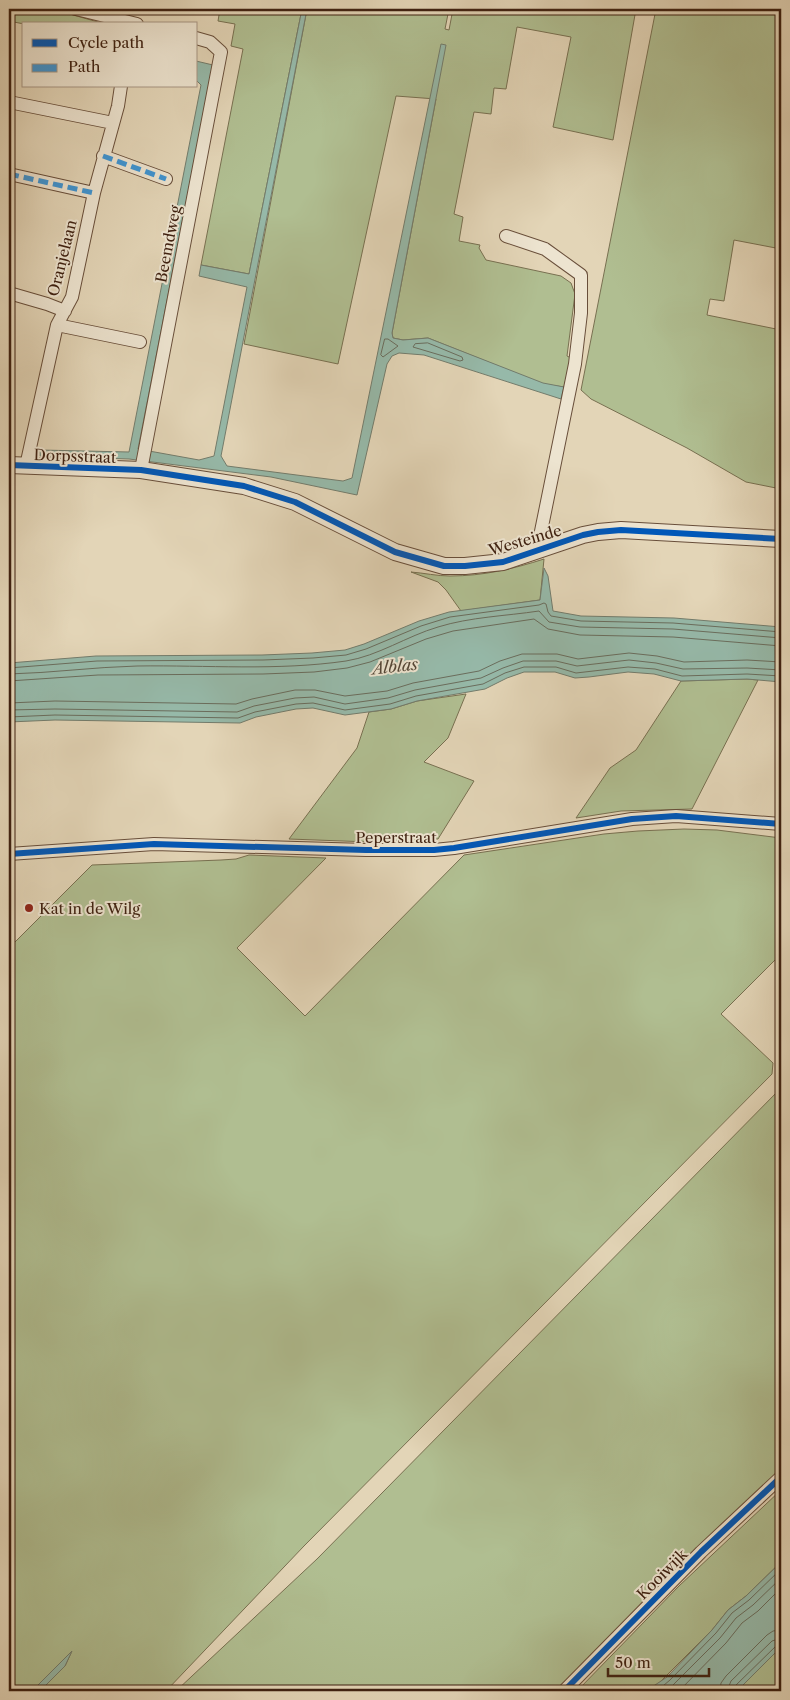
<svg xmlns="http://www.w3.org/2000/svg" width="790" height="1700" viewBox="0 0 790 1700" font-family="'Libre Caslon Text',serif">
  <style>
    .green { fill: #b0be91; stroke: #787051 }
    .water { fill: #96b9a9; stroke: #737c6c }
    .lines { fill: none; stroke-linecap: round; stroke-linejoin: round }
    .shore { stroke: #6a6d5d; stroke-width: 1 }
    .minor-casing { stroke: #684e3a; stroke-width: 14 }
    .tertiary-casing { stroke: #684e3a; stroke-width: 18 }
    .minor { stroke: #ede4d0; stroke-width: 12 }
    .tertiary { stroke: #ede4d0; stroke-width: 16 }
    .quiet { stroke: #3f95d3; stroke-width: 5; stroke-dasharray: 10 5; stroke-linecap: butt }
    .cycleway-casing { stroke: #ede4d0; stroke-width: 9 }
    .cycleway { stroke: #0057b8; stroke-width: 6 }
    .poi-dot { fill: #8f2418; stroke: #ede4d0; stroke-width: 2 }
    .labels { text-anchor: middle; dominant-baseline: central; stroke-width: 4; stroke-linejoin: round; paint-order: stroke }
    .street-label { font-size: 15px; fill: #3f2111; stroke: #ede4d0 }
    .poi-label { font-size: 15px; fill: #3f2111; stroke: #ede4d0; text-anchor: start }
    .water-label { font-size: 16px; font-style: italic; fill: #554737; stroke: #ede4d0 }
  </style>
  <rect width="100%" height="100%" fill="#e3d5b7"/>
  <filter id="stains"><feTurbulence type="fractalNoise" baseFrequency=".004" numOctaves="4"/><feColorMatrix values="0 0 0 0 .2 0 0 0 0 .09 0 0 0 0 .02 0 0 0 .5 -.17"/></filter>
  <radialGradient id="worn" r=".72"><stop offset=".6" stop-color="#630" stop-opacity="0"/><stop offset="1" stop-color="#630" stop-opacity=".3"/></radialGradient>
  <path class="green" d="M9,9H52L105,24H24L9,21Z
    M220,9H302L249,274L201,265L243,49L231,46L235,24L218,21Z
    M307,9H449L445,29L449,30L453,9H636L613,140L553,127L571,37L517,27L506,89L494,88L491,114L474,112L454,214L463,217L459,241L480,245L479,248L486,260L561,276L571,283L575,294L567,356L571,358L564,387L543,384L428,338L403,340L393,338L392,333L436,99L396,96L338,364L244,344Z
    M656,9H781V249L734,240L724,301L710,299L707,315L781,330V489L746,482L687,448L591,399L581,390Z
    M544,559L540,600L461,611L446,590L438,582L411,572C424,573 437,576 450,576C483,576 513,569 544,559Z
    M747,679L758,680L692,809L621,811L576,818L610,768L636,750L681,681Z
    M466,694L448,738L424,762L474,781L438,839L370,842L289,839L357,748L369,712L391,709L417,701Z
    M684,829L717,830L781,838V954L721,1014L773,1063L772,1074L304,1546L166,1691H40L65,1666L71,1653L32,1691H9V948L92,865L221,860L236,859L249,855L326,858L237,948L305,1016L464,855L604,834L638,831Z
    M781,1088V1470L680,1566L559,1691H176L317,1559Z
    M781,1490V1562L746,1596L728,1610L712,1630L657,1685L646,1691H577L679,1586Z
    M781,1647V1691H737Z"/>
  <path class="water" d="M302,9H307L221,456L227,466L343,481L352,478L441,44L446,45L392,333L393,338L403,340L428,338L543,383L564,387L561,399L424,355L399,353L392,356L387,364L357,495L271,477L129,459L40,456V450L129,452L201,85L196,80V61L213,65L138,449L199,460L214,456L247,287L199,276L201,265L249,274Z
    M544,568L548,576L553,611L581,616L674,618L781,627V682L747,679L681,681L654,674L628,672L589,677L575,678L555,672H524L507,678L485,689L417,701L391,709L345,715L313,708L296,709L256,717L240,723L55,720L9,722V663L96,656L262,655L312,653L345,650L364,644L419,621L449,612L540,600Z
    M781,1562V1647L737,1691H646L667,1677L712,1630L728,1610L746,1596Z
    M72,1651L65,1666L40,1691H32Z"/>
  <g class="lines">
    <path class="shore" d="M385,339H388L398,346L383,357L381,355Z
      M428,343L462,357L463,360L460,361L413,347L415,344Z
      M9,668L97,661L263,660L313,658L346,655L366,649L421,626L450,617L539,605L544,603L546,604L548,612L551,616L581,621L673,623L781,632
      M9,674C52,673 94,667 137,666C207,665 277,671 346,661C378,656 407,636 438,627C470,617 506,616 539,611L549,622L580,627L673,629L781,638
      M9,681L98,675L263,674L314,672L347,668L370,662L426,639L453,631L534,619L548,629L580,635L673,637L781,646
      M9,703L55,701L236,704L252,699L295,690H315L345,696L387,691L413,683L479,671L500,661L522,654H557L578,659L629,653L657,656L684,662L747,660L781,662
      M9,710L55,709L237,712L254,706L295,698L314,697L345,704L388,698L415,690L481,678L503,668L523,661H556L577,666L629,660L656,663L683,669L747,668L781,670
      M9,717L55,715L238,718L255,712L296,704L313,703L345,710L390,704L416,696L483,684L505,673L524,667H556L576,673L628,667L655,669L682,676L747,674L781,676
      M657,1691L670,1680L716,1633L732,1613L749,1600L781,1569
      M667,1691L720,1638L736,1618L753,1605L781,1578
      M679,1691L726,1643L742,1623L758,1611L781,1588
      M720,1691L721,1683L726,1676L767,1635L773,1631L781,1630
      M727,1691L731,1681L772,1641L781,1638
      M734,1691L735,1686L776,1646L781,1644"/>
    <g class="minor-casing">
      <path id="minor" d="M76,9L137,24
        M9,102L113,123
        M103,156L166,179
        M9,174L94,193
        M506,236L545,249L581,275V313L575,364L537,551
        M9,293L47,304L65,311
        M57,325L140,342
        M26,466L57,325L72,297L94,193L118,106L121,86
        M141,470L221,52L210,42L196,38
        M9,854L154,844L366,850H434L454,848L632,819L676,816L781,824
        M564,1691L701,1552L781,1477"/>
    </g>
    <g class="tertiary-casing">
      <path id="tertiary" d="M9,465L141,470L244,486L295,502L395,552L444,566H465L503,562L583,535L598,532L621,530L781,539"/>
    </g>
    <use href="#minor" class="minor"/>
    <use href="#tertiary" class="tertiary"/>
    <path class="quiet" d="M103,156L166,179
      M9,174L94,193"/>
    <g class="cycleway-casing">
      <path id="cycleway" d="M9,465L141,470L244,486L295,502L395,552L444,566H465L503,562L583,535L598,532L621,530L781,539
        M9,854L154,844L366,850H434L454,848L632,819L676,816L781,824
        M564,1691L701,1552L781,1477"/>
    </g>
    <use href="#cycleway" class="cycleway"/>
  </g>
  <circle class="poi-dot" cx="29" cy="908" r="5"/>
  <g class="labels">
    <g class="street-label">
      <text transform="translate(168 244) rotate(-79)">Beemdweg</text>
      <text transform="translate(62 258) rotate(-76)">Oranjelaan</text>
      <text transform="translate(75 456) rotate(2)">Dorpsstraat</text>
      <text transform="translate(525 540) rotate(-16)">Westeinde</text>
      <text x="396" y="837">Peperstraat</text>
      <text transform="translate(662 1574) rotate(-45)">Kooiwijk</text>
    </g>
    <g class="poi-label">
      <text x="39" y="908">Kat in de Wilg</text>
    </g>
    <g class="water-label">
      <text transform="translate(395 666) rotate(-6)">Alblas</text>
    </g>
  </g>
  <rect width="790" height="1700" fill="none" stroke="#e3d5b7" stroke-width="30"/>
  <rect x="10" y="10" width="770" height="1680" fill="none" stroke="#3f2111" stroke-width="2.5"/>
  <rect x="15" y="15" width="760" height="1670" fill="none" stroke="#3f2111"/>
  <rect x="22" y="22" width="175" height="65" fill="#ede4d0" stroke="#a79684"/>
  <rect x="32" y="39" width="25" height="8" fill="#0057b8" stroke="#a79684"/>
  <text x="68" y="48" font-size="15" fill="#3f2111">Cycle path</text>
  <rect x="32" y="64" width="25" height="8" fill="#3f95d3" stroke="#a79684"/>
  <text x="68" y="72" font-size="15" fill="#3f2111">Path</text>
  <path d="M608 1668v8h101v-8" fill="none" stroke="#3f2111" stroke-width="2.5"/>
  <text x="615" y="1668" font-size="15" fill="#3f2111" stroke="#ede4d0" stroke-width="4" paint-order="stroke">50 m</text>
  <rect width="100%" height="100%" filter="url(#stains)"/>
  <rect width="100%" height="100%" fill="url(#worn)"/>
</svg>
